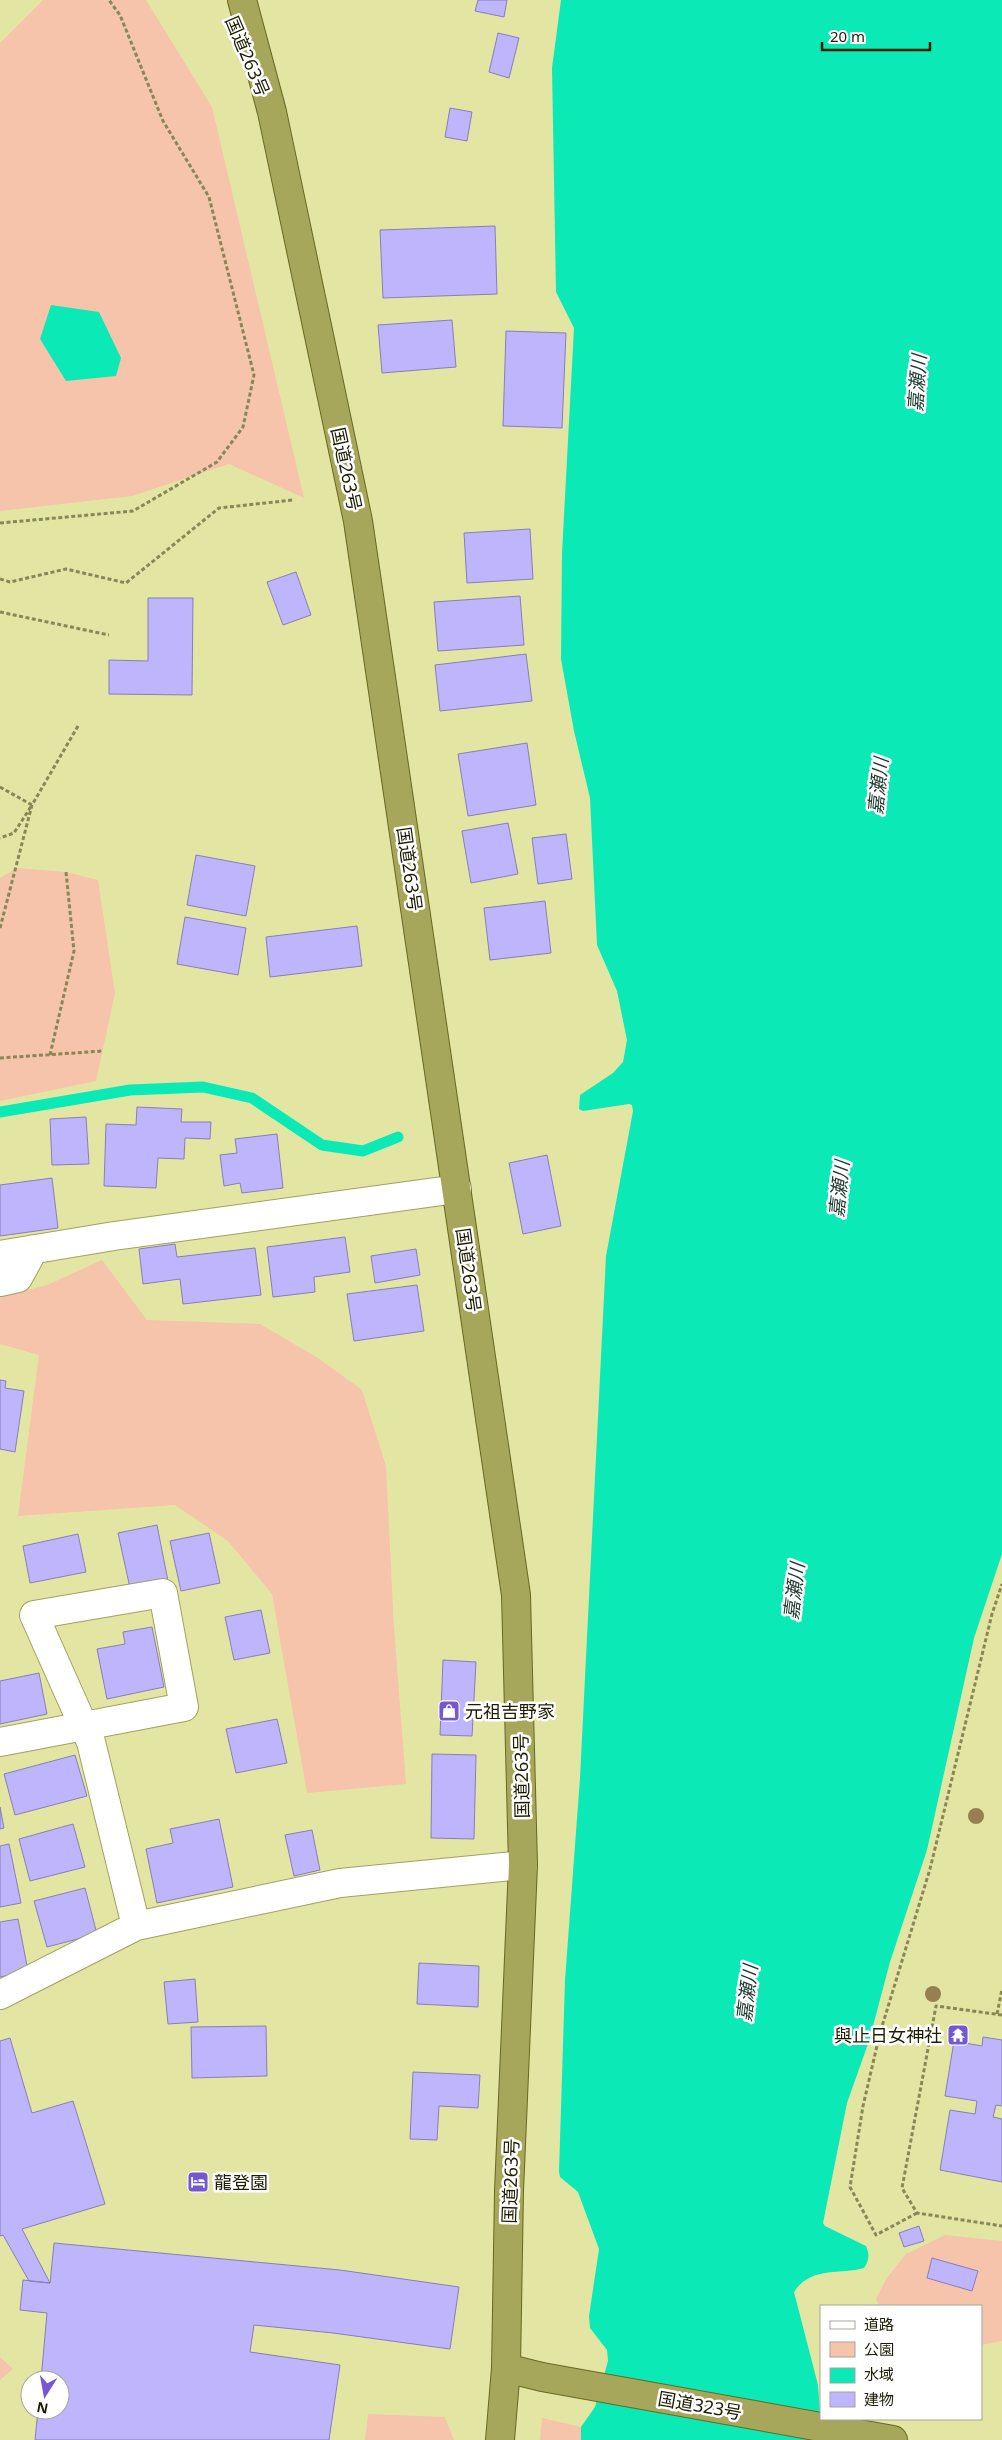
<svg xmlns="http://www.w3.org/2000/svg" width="1002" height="2440" viewBox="0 0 1002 2440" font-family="'Noto Sans','Noto Sans JP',sans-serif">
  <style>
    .green { fill: #f5c4aa }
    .water { fill: #0be9b7 }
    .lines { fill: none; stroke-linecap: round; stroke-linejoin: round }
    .stream { stroke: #0be9b7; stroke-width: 11 }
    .building { fill: #beb5fc; stroke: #867fb8 }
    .minor-casing { stroke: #a0a161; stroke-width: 30 }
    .trunk-casing { stroke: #686820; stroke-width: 30 }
    .path { stroke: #868858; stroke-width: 3; stroke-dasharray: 4 2.5; stroke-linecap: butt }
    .minor { stroke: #fff; stroke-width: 28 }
    .trunk { stroke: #a6a75a; stroke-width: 28 }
    .tree { fill: #977f51 }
    .labels { text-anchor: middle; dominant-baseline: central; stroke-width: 5; stroke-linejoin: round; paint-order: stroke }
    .street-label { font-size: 18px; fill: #1d1d03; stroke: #fff }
    .poi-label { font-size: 18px; fill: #1d1d03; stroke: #fff; text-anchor: start }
    .water-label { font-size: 19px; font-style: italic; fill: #1d3930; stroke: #fff }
  </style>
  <rect width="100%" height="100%" fill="#e3e6a3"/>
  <path class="green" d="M43,0H146L212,107L304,498L229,464L132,496L0,511V43Z
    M17,868L66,872L98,880L115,993L96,1081L0,1101V878Z
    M102,1260L147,1320L260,1324L318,1358L362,1390L386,1466L394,1628L406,1784L307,1793L272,1594L228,1541L175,1505L18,1516L39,1355L0,1344V1297L47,1285Z
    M945,2235L1002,2241V2341L981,2345V2306H879L876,2299L886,2279L906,2254Z
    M0,2357L13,2369L0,2380Z
    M368,2414L445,2417L454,2440H365Z
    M542,2418L581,2427V2440H540Z"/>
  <path class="water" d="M561,0H1002V1554L974,1638L927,1850L890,1962L869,2041L847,2103L823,2223L825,2226L866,2246C870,2255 869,2260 864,2268C839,2275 811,2266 794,2292L818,2385L822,2440H581V2427L595,2407L608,2361L607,2350L590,2328L589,2316L599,2249L578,2192L560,2177L559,2172L565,1980L580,1778L606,1256L633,1111L632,1105L629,1104L583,1111L579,1109L580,1095L613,1073L623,1062L627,1040L617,991L597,945L590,798L574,731L561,659L562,553L574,328L556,292L552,68Z
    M51,305L99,312L121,358L116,376L66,381L40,339Z"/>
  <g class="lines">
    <path class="stream" d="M0,1112L130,1090L203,1087L252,1098L322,1145L363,1151L398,1137"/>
  </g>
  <path class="building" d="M478,0H507L504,17L475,11Z
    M498,33L519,38L509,78L489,72Z
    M450,108L472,112L467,141L445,137Z
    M495,226L497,294L383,298L380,230Z
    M452,320L456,367L382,373L378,325Z
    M506,331L566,333L562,428L503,426Z
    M530,529L533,579L467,583L464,533Z
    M296,572L311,615L283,625L267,582Z
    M520,596L524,645L438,651L434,602Z
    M148,598H193L192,695L109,694V660L148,661Z
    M526,654L532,701L440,711L435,665Z
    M527,743L536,805L468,816L458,754Z
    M508,823L518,874L471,883L462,831Z
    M566,834L572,879L538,884L532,838Z
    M196,855L255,866L246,916L187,905Z
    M545,901L551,953L490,960L484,908Z
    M185,917L246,928L238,975L177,964Z
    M357,926L362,966L270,977L266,937Z
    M137,1107L182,1109L181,1122H211L210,1139L185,1138L184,1159L158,1158L156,1188L104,1186L106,1124L136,1125Z
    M86,1117L89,1164L52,1165L50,1119Z
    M277,1134L283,1188L242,1193L240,1183L224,1186L220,1155L237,1153L235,1139Z
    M547,1155L561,1226L523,1234L509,1163Z
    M52,1178L58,1228L0,1236V1185Z
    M345,1237L350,1272L314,1277L315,1292L273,1297L267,1247Z
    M175,1244L177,1257L255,1248L261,1295L183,1304L180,1279L143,1284L139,1249Z
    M416,1249L420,1275L375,1283L371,1256Z
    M417,1285L424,1331L354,1341L347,1294Z
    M0,1380L6,1381L5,1388L24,1391L15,1452L0,1449Z
    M157,1525L168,1581L130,1588L118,1533Z
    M209,1533L220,1583L181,1591L170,1541Z
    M78,1534L86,1572L30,1583L23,1546Z
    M261,1610L270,1653L234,1660L225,1617Z
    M152,1627L164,1687L107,1699L97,1649L125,1644L123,1632Z
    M443,1660L476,1662L472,1736L440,1735Z
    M39,1673L47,1714L0,1724V1681Z
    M277,1719L287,1763L236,1773L226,1729Z
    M432,1754L476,1755L474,1839L431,1838Z
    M75,1755L87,1796L15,1815L4,1774Z
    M0,1807L4,1828L0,1829Z
    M219,1819L233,1887L157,1903L146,1849L173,1843L170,1829Z
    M73,1824L85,1867L30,1881L19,1839Z
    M312,1830L320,1870L294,1876L285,1835Z
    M9,1844L21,1903L0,1907V1846Z
    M85,1888L97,1934L47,1947L34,1901Z
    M18,1919L28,1971L0,1977V1922Z
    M419,1963L479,1966L478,2007L417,2004Z
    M195,1979L198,2022L168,2024L164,1982Z
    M266,2026L267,2076L192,2078L191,2027Z
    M983,2037L1002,2040V2106L996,2105L993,2117L1002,2119V2182L940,2170L950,2110L975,2114L977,2101L945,2096L954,2041L982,2046Z
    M10,2038L32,2113L73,2101L105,2204L22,2229L50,2283L29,2281L3,2235L0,2236V2041Z
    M413,2072L480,2075L478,2108L439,2106L437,2140L410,2139Z
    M919,2226L924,2241L904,2247L899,2233Z
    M54,2243L340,2270L459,2287L450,2349L333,2333L254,2325L250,2352L340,2365L329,2440H35L38,2410H60V2380H41L47,2313L20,2310L23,2280L50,2283Z
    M932,2258L978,2271L972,2291L927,2278Z"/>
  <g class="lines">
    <g class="minor-casing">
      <path id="minor" d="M0,1255L114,1236L457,1189
        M0,1282L18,1278L34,1249
        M0,1742L184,1707L163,1593L34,1615L83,1725L91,1742L136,1926
        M0,1995L136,1926L340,1883L523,1865"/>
    </g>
    <g class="trunk-casing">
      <path id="trunk" d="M242,0L272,112L358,521L516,1595L523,1865L509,2191L506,2368L500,2440
        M506,2368L542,2377L893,2440"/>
    </g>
    <path class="path" d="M0,523L133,511L217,462L243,427L254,375L209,197L163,121L120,15L109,0
      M0,579L10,582L66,569L126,583L219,508L293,500
      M0,612L109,635
      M0,787L32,805L14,833L0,838
      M0,928L32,805L78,726
      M50,1055L74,951L66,872
      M0,1058L103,1051
      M997,2014L1002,1989
      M1002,2015L936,2006L902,2188L917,2213L1002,2226
      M917,2213L876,2235L850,2187L863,2106L880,2033L930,1869L992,1614L1002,1584"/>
    <use href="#minor" class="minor"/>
    <use href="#trunk" class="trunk"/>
  </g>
  <g class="tree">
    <circle cx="976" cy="1816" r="8"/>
    <circle cx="933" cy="1994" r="8"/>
  </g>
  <defs>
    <g id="shop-square" transform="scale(1.125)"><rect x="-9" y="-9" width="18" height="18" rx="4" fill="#7458d2" stroke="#fff"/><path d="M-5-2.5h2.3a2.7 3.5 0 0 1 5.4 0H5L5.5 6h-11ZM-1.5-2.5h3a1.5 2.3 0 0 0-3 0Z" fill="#fff"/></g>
    <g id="temple-square" transform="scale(1.125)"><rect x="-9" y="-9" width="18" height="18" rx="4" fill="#7458d2" stroke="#fff"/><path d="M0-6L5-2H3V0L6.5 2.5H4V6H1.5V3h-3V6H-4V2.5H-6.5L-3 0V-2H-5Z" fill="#fff"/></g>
    <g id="hotel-square" transform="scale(1.125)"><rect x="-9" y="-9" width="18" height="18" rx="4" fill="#7458d2" stroke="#fff"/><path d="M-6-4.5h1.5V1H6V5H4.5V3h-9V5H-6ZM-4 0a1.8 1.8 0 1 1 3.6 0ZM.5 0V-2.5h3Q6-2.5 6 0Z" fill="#fff"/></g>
  </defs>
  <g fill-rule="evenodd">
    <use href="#shop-square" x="449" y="1711"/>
    <use href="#temple-square" x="958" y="2035"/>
    <use href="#hotel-square" x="198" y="2182"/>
  </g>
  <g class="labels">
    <g class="street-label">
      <text transform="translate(248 56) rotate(67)">国道263号</text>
      <text transform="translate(347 469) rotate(78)">国道263号</text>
      <text transform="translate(410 869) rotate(82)">国道263号</text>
      <text transform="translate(469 1270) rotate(82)">国道263号</text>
      <text transform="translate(521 1776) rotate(-91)">国道263号</text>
      <text transform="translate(510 2181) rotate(-88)">国道263号</text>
      <text transform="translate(700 2405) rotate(10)">国道323号</text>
    </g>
    <g class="poi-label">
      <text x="465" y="1711">元祖吉野家</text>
      <text x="942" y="2035" text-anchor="end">與止日女神社</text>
      <text x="214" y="2182">龍登園</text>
    </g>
    <g class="water-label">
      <text transform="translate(917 383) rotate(-86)">嘉瀬川</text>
      <text transform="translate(878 786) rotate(-84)">嘉瀬川</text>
      <text transform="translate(839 1189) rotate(-84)">嘉瀬川</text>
      <text transform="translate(794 1591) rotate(-83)">嘉瀬川</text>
      <text transform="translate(747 1993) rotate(-83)">嘉瀬川</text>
    </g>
  </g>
  <rect x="820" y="2305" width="162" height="115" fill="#ffffff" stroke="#a5a59a"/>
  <rect x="830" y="2321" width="25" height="8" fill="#ffffff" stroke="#a5a59a"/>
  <text x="864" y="2330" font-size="15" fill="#1d1d03">道路</text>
  <rect x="830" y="2342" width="25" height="15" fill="#f5c4aa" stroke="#a5a59a"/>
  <text x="864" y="2355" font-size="15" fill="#1d1d03">公園</text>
  <rect x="830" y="2368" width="25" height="15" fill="#0be9b7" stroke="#a5a59a"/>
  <text x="864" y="2380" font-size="15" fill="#1d1d03">水域</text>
  <rect x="830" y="2392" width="25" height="15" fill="#beb5fc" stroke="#a5a59a"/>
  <text x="864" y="2405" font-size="15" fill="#1d1d03">建物</text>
  <g transform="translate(45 2395) rotate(191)"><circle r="24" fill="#ffffff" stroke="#a5a59a"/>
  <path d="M0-4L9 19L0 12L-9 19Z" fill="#7458d2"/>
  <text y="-8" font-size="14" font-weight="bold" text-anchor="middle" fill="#1d1d03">N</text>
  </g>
  <path d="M822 42v8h108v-8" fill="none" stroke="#1d1d03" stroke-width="2.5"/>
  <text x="830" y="42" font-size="15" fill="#1d1d03" stroke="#ffffff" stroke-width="4" paint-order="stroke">20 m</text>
</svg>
